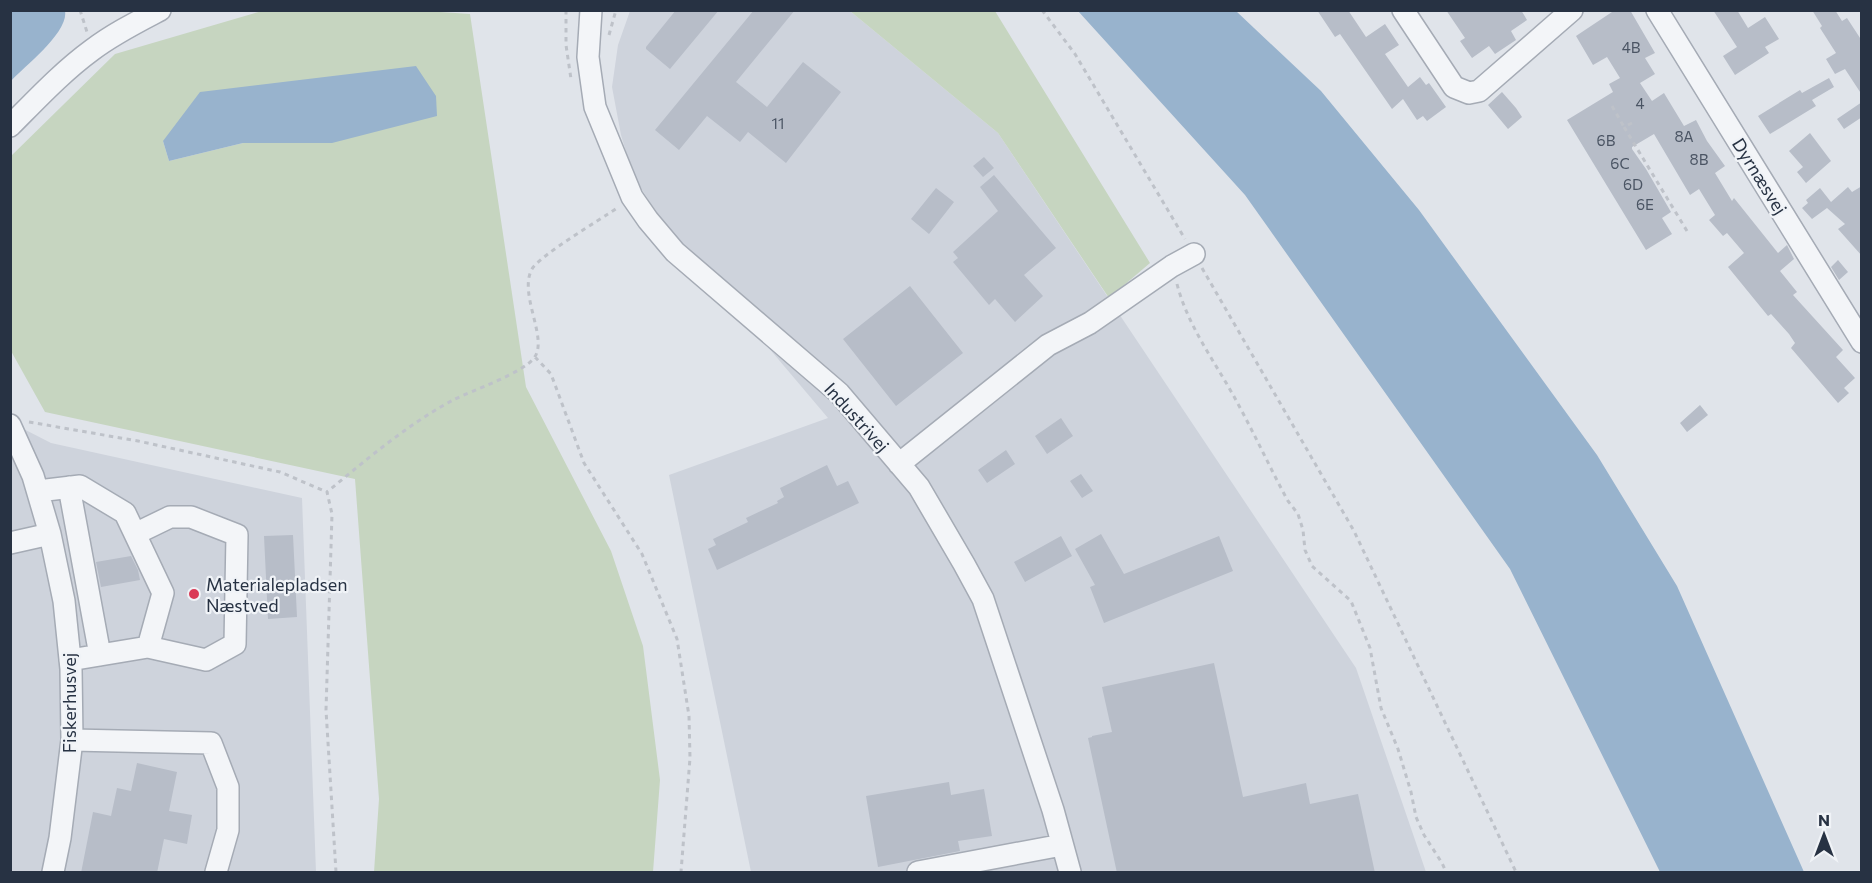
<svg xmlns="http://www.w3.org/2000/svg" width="1872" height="883" viewBox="0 0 1872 883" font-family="Commissioner,sans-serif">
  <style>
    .built { fill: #ced3dc }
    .green { fill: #c6d5c0; fill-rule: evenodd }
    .water { fill: #98b3cd }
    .building { fill: #b7bdc8 }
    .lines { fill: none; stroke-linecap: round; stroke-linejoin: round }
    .minor-casing { stroke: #a5abb5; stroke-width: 24 }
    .path { stroke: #bec2c9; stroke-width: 3; stroke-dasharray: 4.5 4.5; stroke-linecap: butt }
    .minor { stroke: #f3f5f8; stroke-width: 21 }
    .poi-dot { fill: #da3a56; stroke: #f0f3f7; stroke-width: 2 }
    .labels { text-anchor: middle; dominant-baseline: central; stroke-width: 4.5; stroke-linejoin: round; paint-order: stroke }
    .number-label { font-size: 15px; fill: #4b5564 }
    .street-label { font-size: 18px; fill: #273243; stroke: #f0f3f7 }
    .poi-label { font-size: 18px; fill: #273243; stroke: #f0f3f7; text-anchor: start }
  </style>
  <rect width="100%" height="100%" fill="#e0e4ea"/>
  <path class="built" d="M630,11H850L998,133L1356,668L1426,872H751L669,475L828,418L662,222L633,175L621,135L612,87L618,45Z
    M10,422L51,443L302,498L316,872H11Z"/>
  <path class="green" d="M411,10L470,14L526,387L611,551L643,646L660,780L653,872H374L379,799L355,479L45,412L11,351L10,157L115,54L262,11ZM163,141L332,143H243L169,161Z
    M850,11H995L1150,263L1109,298L998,133Z"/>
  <path class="water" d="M11,10L65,11C69,32 25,66 11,81Z
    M1078,11H1236L1321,91L1419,210L1597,455L1677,586L1804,872H1660L1510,569L1245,195Z
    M416,66L436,96L437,116L332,143H243L169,161L163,141L200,92Z"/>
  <path class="building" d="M676,10H719L670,69L646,49V47Z
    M754,10H795L736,82L767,107L803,62L841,92L786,163L748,132L740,142L707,116L679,150L655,130Z
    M1317,10H1348L1366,37L1385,24L1399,45L1385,54L1408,87L1420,77L1426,85L1429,83L1446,107L1427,121L1423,116L1417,120L1403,99L1392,109L1340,34L1335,37Z
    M1446,10H1521L1527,20L1511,31L1516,40L1495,54L1489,46L1472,58L1460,41L1465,38Z
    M1615,10H1630L1655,53L1645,58L1655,74L1640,83L1652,101L1664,93L1684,126L1696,120L1707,141L1725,166L1715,173L1732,201L1734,198L1778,253L1787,245L1794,259L1780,271L1797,292L1793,295L1843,350L1836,357L1855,378L1844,388L1849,393L1838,403L1791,348L1795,343L1789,334L1771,314L1768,316L1728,267L1744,253L1727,233L1723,236L1709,220L1715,215L1699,189L1690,195L1654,134L1632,147V149L1646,169L1671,212L1662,218L1672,234L1646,250L1567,120L1613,92L1609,84L1620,78L1607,57L1593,65L1576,36Z
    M1713,10H1737L1748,28L1765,17L1779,39L1765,47L1769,53L1735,75L1723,56L1737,47Z
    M1812,10H1835L1842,21L1847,18L1862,41V95L1845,69L1835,74L1826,59L1836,53L1820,28L1822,26Z
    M1829,78L1834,87L1812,100L1816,106L1770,134L1758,116L1800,90L1802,93Z
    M1502,92L1516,108L1522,117L1508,129L1488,105Z
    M1862,102V117L1844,129L1837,119Z
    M1810,133L1831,161L1806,183L1797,172L1803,167L1789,151Z
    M984,157L994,168L983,177L973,166Z
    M994,175L1056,248L1024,275L1043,296L1015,322L995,299L989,305L953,262L958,258L953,252L998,211L980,187Z
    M1862,186V256L1838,229L1845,224L1827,208L1812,219L1802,208L1808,203L1806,200L1820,188L1831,202L1848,187L1852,192Z
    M936,188L954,202L929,234L911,219Z
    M1838,260L1848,272L1839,280L1831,267Z
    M910,286L963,353L896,406L843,339Z
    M1700,405L1708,415L1687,432L1680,423Z
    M1061,418L1073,436L1047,454L1035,436Z
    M1006,450L1015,464L987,483L978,470Z
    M827,465L837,486L848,481L859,503L717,570L708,549L716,545L713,539L748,522L746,518L778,503L777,501L784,497L780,488Z
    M1081,474L1093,491L1082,498L1070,481Z
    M1101,534L1124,574L1219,536L1233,571L1104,623L1090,587L1095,585L1075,549Z
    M293,535L297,617L268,619L264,536Z
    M1061,536L1072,556L1025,582L1014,562Z
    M131,556L138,570L140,580L101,587L96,562Z
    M1214,663L1243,797L1306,783L1310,804L1358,794L1375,873H1117L1088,738L1092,737V736L1112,732L1102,687Z
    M137,763L177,772L169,811L192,815L187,844L164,839L157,873H81L93,812L111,816L117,788L131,791Z
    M949,782L951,795L984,789L992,836L958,841L960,851L878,867L866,796Z"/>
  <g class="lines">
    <g class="minor-casing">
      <path id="minor" d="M591,10L588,57L595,107L632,197L648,220L675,252L839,393L919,487L964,564L983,599L1053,810L1070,872
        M1403,10L1454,87L1469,93L1479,91L1572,10
        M1657,10L1862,342
        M10,126C37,99 62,72 92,50C113,34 137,22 160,10
        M10,425L33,476L50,534L64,601L71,669L72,740L60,838L53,872
        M899,464L1048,345L1090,323L1172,266L1194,254
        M69,487L100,655
        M38,491L80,486L125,513L163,593L148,647L70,660
        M135,534L170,517H191L237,535L235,644L206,660L148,647
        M10,543L50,534
        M72,740L211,743L228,787V830L216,872
        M918,872L1062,845"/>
    </g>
    <path class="path" d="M80,10L87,32
      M566,10V45L571,79L572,81
      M1042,10L1075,54L1185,239
      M609,35L616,10
      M1612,106L1624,127
      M1632,123L1624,127L1687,231
      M1202,268L1354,531L1516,872
      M1177,284C1188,327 1216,363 1237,402C1255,435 1270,468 1288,501L1298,514L1303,530L1305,550L1312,566L1351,601L1370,648L1381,708L1398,749L1411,792L1416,817L1424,835L1442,863L1446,872
      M535,357L551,374L584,463L642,554L677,639L689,716L690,758L681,872
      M29,422L138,441L280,472L327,492
      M336,872L326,710L332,514L327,492C367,459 407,425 453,400C471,391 523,373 534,358C549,339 518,294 532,269C540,255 600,220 617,208"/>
    <use href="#minor" class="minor"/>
  </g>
  <circle class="poi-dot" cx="194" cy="594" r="6"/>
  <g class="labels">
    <g class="number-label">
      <text x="1631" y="47">4B</text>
      <text x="1640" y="103">4</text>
      <text x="778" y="123">11</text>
      <text x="1684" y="136">8A</text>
      <text x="1606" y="140">6B</text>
      <text x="1699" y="159">8B</text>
      <text x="1620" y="163">6C</text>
      <text x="1633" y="184">6D</text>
      <text x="1645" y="204">6E</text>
    </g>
    <g class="street-label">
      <text transform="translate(1760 176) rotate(58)">Dyrnæsvej</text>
      <text transform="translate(857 417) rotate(48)">Industrivej</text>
      <text transform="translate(69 703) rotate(-90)">Fiskerhusvej</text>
    </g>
    <g class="poi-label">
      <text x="206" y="584">Materialepladsen<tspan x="206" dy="21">Næstved</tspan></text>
    </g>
  </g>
  <rect width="1872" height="883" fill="none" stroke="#273243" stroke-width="24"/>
  <g transform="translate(1824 835)" stroke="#f0f3f7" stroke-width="4.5" paint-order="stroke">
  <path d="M0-4.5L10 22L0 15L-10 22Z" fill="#273243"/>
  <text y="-9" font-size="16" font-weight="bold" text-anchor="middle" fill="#273243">N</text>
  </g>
</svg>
